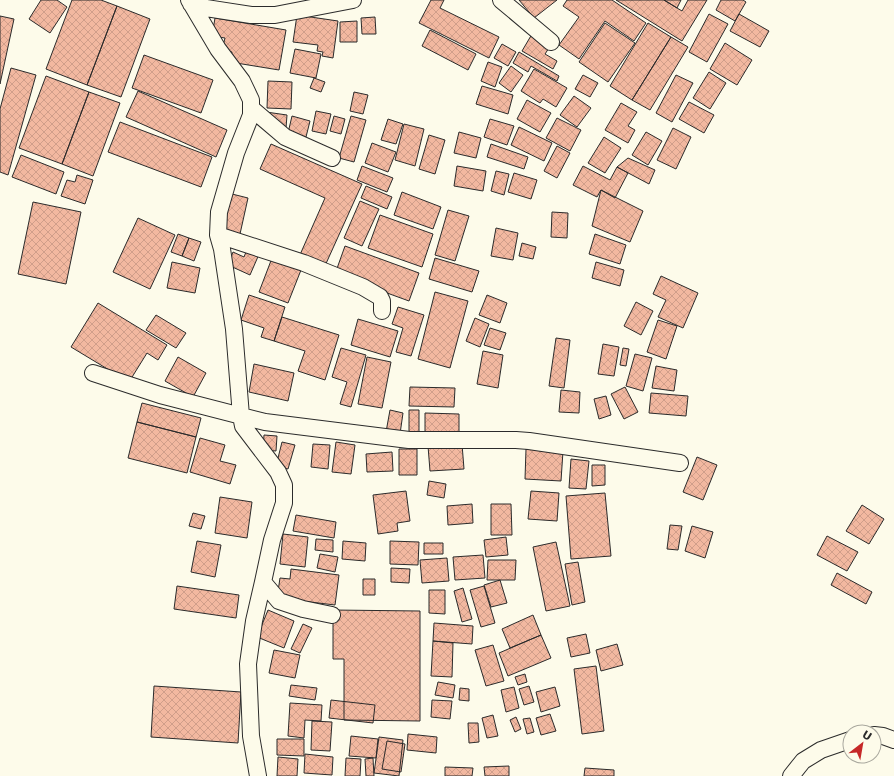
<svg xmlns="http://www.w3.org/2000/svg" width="894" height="776" viewBox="0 0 894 776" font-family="'DejaVu Sans',sans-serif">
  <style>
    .building { fill: url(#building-cross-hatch); stroke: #2b2b2b }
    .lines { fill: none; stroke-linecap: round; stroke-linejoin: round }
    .street-casing { stroke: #2b2b2b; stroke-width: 18 }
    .street { stroke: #fdfbea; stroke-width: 16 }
  </style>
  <defs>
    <pattern id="building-cross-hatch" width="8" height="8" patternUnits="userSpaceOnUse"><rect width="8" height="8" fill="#f2b8a0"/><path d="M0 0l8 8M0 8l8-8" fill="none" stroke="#d09e8a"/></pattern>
  </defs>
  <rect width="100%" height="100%" fill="#fdfbea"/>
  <path class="building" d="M41,0H57L67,7L50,33L29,19Z
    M72,0H101L117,6L87,85L46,69Z
    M431,0H444L440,8L499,37L489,58L419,23Z
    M519,0H557L534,18Z
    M567,0H612L646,23L634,41L605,21L579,59L559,45L579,17L563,6Z
    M616,0H664L682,11L688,0H707L682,41Z
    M664,0H681L677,8Z
    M721,0H743L746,2L735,21L716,10Z
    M117,6L150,19L121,97L87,85Z
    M709,14L728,24L707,62L689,52Z
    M739,14L769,31L760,47L730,31Z
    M297,15L338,21L333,58L322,56L323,52L317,51L318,45L293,42Z
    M0,16L14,19L0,84Z
    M375,17L376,34H362L361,18Z
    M215,18L286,30L279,70L230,62L232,52L222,50L225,38L212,36Z
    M357,21V42H340V22Z
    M605,23L635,43L608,82L579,62Z
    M648,23L671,37L632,100L610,86Z
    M430,30L476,54L468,70L422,46Z
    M532,34L551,45L545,54L557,61L553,69L522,51Z
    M671,37L688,47L650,110L632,100Z
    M725,43L752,60L737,85L710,69Z
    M502,44L516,52L508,66L494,58Z
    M295,49L321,54L316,78L290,73Z
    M519,52L559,76L557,81L531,66L528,72L513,63Z
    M144,55L213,80L201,113L132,88Z
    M488,62L502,67L495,87L481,81Z
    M511,66L523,75L511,92L499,83Z
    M11,68L36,75L8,175L0,172V109Z
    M534,69L567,88L556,107L543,99L540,103L521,91Z
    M709,72L726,83L710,109L693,98Z
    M583,75L598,83L590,97L575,89Z
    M676,75L693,83L672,122L656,113Z
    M46,76L89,92L62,164L19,148Z
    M314,78L325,82L321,92L310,88Z
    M268,81L292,82L291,109L267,108Z
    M482,86L513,95L508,114L476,104Z
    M138,91L227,130L216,157L126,117Z
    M89,92L120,103L93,176L62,164Z
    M354,92L368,95L363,114L350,111Z
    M574,96L591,108L577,127L560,115Z
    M527,100L551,113L540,132L517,119Z
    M689,102L714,115L704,133L679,119Z
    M621,103L637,112L628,126L635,130L628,143L605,130Z
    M316,111L331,114L326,134L312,131Z
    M266,112L287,115L286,128Z
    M292,116L310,121L306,137L288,133Z
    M334,116L345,119L341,134L330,131Z
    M351,116L366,120L354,162L339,158Z
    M557,118L581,130L570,151L546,138Z
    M388,119L403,124L396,144L381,140Z
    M490,119L514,126L507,145L484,137Z
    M120,122L212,157L201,187L108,152Z
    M404,124L424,129L415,166L395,160Z
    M519,127L552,143L544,161L511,145Z
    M673,128L691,137L676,169L657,160Z
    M459,132L481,138L476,158L454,153Z
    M646,132L662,141L648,165L632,155Z
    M429,135L445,140L435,174L419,169Z
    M604,137L621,148L605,173L588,163Z
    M372,143L396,152L388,172L365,163Z
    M271,144L362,184L324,268L299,257L325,198L260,169Z
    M491,144L528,157L524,169L487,157Z
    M557,146L570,153L557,178L544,171Z
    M21,155L64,172L56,194L12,177Z
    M628,158L655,170L649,184L617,167Z
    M362,166L393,178L387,192L357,180Z
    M457,166L486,171L483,191L454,186Z
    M583,166L610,180L617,167L628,173L615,198L601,190L597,197L573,185Z
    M496,171L509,174L504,195L491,191Z
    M514,173L537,180L531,199L508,192Z
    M77,175L93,180L85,204L61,196L67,180L75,182Z
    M366,186L392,197L387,209L361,198Z
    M601,190L643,211L630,242L592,226Z
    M402,192L441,207L433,229L394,215Z
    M228,193L248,198L240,234L220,230Z
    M360,201L379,209L362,246L344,238Z
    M33,202L81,212L66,284L18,274Z
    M448,210L469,216L455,261L435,255Z
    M552,212L568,213L567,238L551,237Z
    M380,215L433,234L422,267L368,248Z
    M138,218L175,235L150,289L113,272Z
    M496,228L518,233L513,260L491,256Z
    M178,234L189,238L182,256L171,252Z
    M595,234L626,245L620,264L589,254Z
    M189,238L201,242L194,261L182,256Z
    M522,243L536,247L533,259L519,256Z
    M345,246L419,273L409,301L335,274Z
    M248,247L260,252L250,275L228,265L233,252L244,257Z
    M272,258L301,270L288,303L259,292Z
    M435,258L479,271L472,292L429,279Z
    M172,262L200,268L195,293L167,288Z
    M596,262L624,270L620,286L592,278Z
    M661,276L698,293L683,328L658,317L666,300L653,294Z
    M435,292L468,301L450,368L418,359Z
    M249,295L285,307L274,341L261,337L264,328L241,320Z
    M487,295L507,303L500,323L479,315Z
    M636,302L653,311L641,335L624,326Z
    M98,303L167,345L158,360L147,353L129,382L71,347Z
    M398,307L424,315L411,356L396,352L403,328L392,324Z
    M156,315L186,333L176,348L146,330Z
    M282,317L339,335L325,380L298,371L305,351L274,341Z
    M475,318L489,324L480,347L466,341Z
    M358,319L398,331L390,357L351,345Z
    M658,320L677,326L666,359L647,352Z
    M490,328L506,333L500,350L484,345Z
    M556,338L570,340L564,388L549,386Z
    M603,344L619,347L614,376L598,374Z
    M341,348L366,355L351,407L340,404L347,382L332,377Z
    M623,348L629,349L626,366L620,365Z
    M483,351L503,355L498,388L477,384Z
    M635,354L652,358L643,391L626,386Z
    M178,357L206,373L193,397L165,381Z
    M367,357L391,362L382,408L358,404Z
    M254,364L294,373L288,401L249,392Z
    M656,366L677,370L674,391L652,388Z
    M410,387L455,388L454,407L409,406Z
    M625,387L638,412L624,419L611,394Z
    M561,390L580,392L579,413L559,412Z
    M651,393L688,396L686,416L649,413Z
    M606,396L611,415L599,419L594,399Z
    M142,403L201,418L196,437L137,422Z
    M390,410L403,413L400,434L386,432Z
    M409,410H419V435L409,434Z
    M425,413L459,414V434H425Z
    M137,422L196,437L187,473L128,458Z
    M264,435L277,436L276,451L263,450Z
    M200,438L225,445L220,461L236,465L230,484L190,472Z
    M282,442L295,445L288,469L276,466Z
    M336,442L355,445L351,474L332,472Z
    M313,444L330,445L328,469L311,467Z
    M462,444L464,469L430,471L428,446Z
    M399,449H417V475H399Z
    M526,449L563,451L561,481L525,479Z
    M392,452L393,471L367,472L366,454Z
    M697,457L717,465L703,500L683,492Z
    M571,459L589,461L586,489L569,488Z
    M592,465H605V485L592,486Z
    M429,481L446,484L444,498L427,495Z
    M406,491L410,521L397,523L398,531L378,534L373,495Z
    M531,491L559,493L557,521L528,519Z
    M605,493L611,556L571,559L566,496Z
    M220,497L252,502L247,538L215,533Z
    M472,504L473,523L448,525L447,506Z
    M491,504H511L512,535H491Z
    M862,505L884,519L869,544L846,531Z
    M193,513L205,516L201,529L189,526Z
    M296,515L336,522L334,538L293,531Z
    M670,525L682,526L678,550L667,549Z
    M692,526L713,532L705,558L685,551Z
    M283,534L308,537L305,567L280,564Z
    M827,536L858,552L847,571L817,555Z
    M506,537L508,555L486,557L484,540Z
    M316,539L333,540V552L315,550Z
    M197,541L221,545L215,577L191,572Z
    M343,541L366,543L365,561L342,559Z
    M390,541L419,542L418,565L390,564Z
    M556,542L570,606L546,611L533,547Z
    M424,543H443V554H424Z
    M320,554L338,557L335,572L317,568Z
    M483,555L485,578L455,580L453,557Z
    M447,558L449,581L422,583L420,560Z
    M488,560H516L515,580H487Z
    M578,562L585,602L572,605L565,564Z
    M391,568L410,569L409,583L391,582Z
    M291,569L339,575L335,605L277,598L280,578L290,579Z
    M837,573L872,592L866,604L831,585Z
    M363,579H375V595H363Z
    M500,580L507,603L491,607L484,585Z
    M177,586L239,595L236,618L174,609Z
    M484,586L495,623L481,627L470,590Z
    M463,588L472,619L462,622L454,591Z
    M429,590H445V614L429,613Z
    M268,610L294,621L284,648L257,637Z
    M333,610L420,611V721L344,720V659H333Z
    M533,615L541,635L510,648L502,629Z
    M434,623L473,626L472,644L433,641Z
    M303,624L312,628L300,653L291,649Z
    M586,634L590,653L571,657L567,638Z
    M541,635L551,658L508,676L499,653Z
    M433,641L453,643L452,677L431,676Z
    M617,644L623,665L601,671L596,650Z
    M493,645L504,681L486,686L475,650Z
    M274,650L300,655L295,678L269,673Z
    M596,666L604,731L582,734L574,669Z
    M525,674L527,682L518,685L515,677Z
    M438,682L455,685L453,698L435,695Z
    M291,685L317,688L315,700L289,696Z
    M154,686L241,692L238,743L151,737Z
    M529,686L534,702L524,705L519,689Z
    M514,687L519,708L506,712L501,690Z
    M555,687L560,706L541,712L536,692Z
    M460,688L469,689V701L459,700Z
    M331,700L375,705L373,723L329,718Z
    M432,700L452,701L450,719L431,717Z
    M290,703L322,705L321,721L305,720L304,738L288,736Z
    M550,714L556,731L541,735L536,718Z
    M493,715L498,736L487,738L482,718Z
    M516,717L521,729L515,732L510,720Z
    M530,718L534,732L527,734L523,719Z
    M312,721L332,722L330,751L311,750Z
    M468,723H478L479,742L469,743Z
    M408,734L437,737L436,753L407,750Z
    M351,736L378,739L376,758L349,756Z
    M379,737L403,740L399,776L374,773Z
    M277,739H304V756L277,755Z
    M387,741L405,744L401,772L382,769Z
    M305,754L333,757L332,775L304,773Z
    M278,757L298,759L297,776H277Z
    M346,758L361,759L360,776H345Z
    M373,758L374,776H366L365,759Z
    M509,766V776H485L484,767Z
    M445,767L473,768L472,776H445Z
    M585,768L614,770V776H584Z"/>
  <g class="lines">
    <g class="street-casing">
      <path id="street" d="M189,0L218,49L242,81L251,100V115L236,153L219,212L218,235L222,249L234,329L241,416L243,426L278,472L284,485V503L272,540L263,582L254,621L248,664L251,736L258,776
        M501,0L551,42
        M191,4L206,8L251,15H275L353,0
        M251,108L285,137L332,158
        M218,235L304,263L363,287L380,297L382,301V311
        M93,373L160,395L265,422L409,440H516L529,441L680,463
        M263,582L279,601L303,609L332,615
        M874,735L883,736L894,740
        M791,776L803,761L821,750L850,740"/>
    </g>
    <use href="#street" class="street"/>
  </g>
  <g transform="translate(862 744) rotate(31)"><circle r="19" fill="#fdfbea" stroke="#a9a89e"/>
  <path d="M0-3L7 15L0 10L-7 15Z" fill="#c62828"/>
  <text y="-6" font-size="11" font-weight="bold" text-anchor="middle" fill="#2b2b2b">U</text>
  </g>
</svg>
